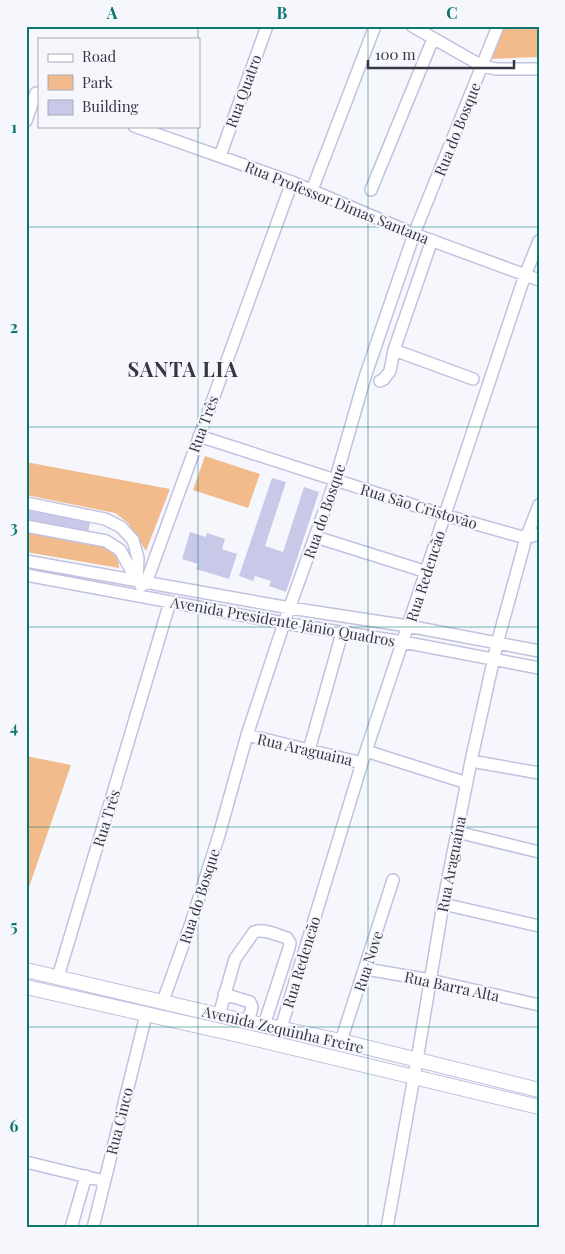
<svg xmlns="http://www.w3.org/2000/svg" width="565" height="1254" viewBox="0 0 565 1254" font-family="'Playfair Display',serif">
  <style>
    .green { fill: #f2bb8c }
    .building { fill: #c8c8e8 }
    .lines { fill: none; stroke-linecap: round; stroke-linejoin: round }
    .minor-casing { stroke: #c1c1e0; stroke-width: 14 }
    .major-casing { stroke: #c1c1e0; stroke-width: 16 }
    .minor { stroke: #fff; stroke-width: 11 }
    .major { stroke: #fff; stroke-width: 14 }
    .grid { fill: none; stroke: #0f766e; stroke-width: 1; stroke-opacity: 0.55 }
    .labels { text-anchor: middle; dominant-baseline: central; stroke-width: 4; stroke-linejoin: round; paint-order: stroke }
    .street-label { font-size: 15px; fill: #373743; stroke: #f6f7fd }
    .district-label { font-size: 20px; font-weight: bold; letter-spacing: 1px; fill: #373743; stroke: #f6f7fd }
    .neatline { fill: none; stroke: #0f766e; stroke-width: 2 }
    .grid-label { font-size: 16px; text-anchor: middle; font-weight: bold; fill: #0f766e }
  </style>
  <rect width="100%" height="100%" fill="#f6f7fd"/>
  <path class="green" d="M504,26H539V57L488,59Z
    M205,456L260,474L248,508L193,490Z
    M26,462L170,489L146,551L128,523L115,513L26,495Z
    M26,531L102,544C112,551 119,556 119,568L26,552Z
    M26,756L71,765L26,896Z"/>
  <path class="building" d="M272,478L286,482L265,546L283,552L304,487L319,492L286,592L269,586L271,581L255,576L253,581L239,576Z
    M26,502L91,515L88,534L26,522Z
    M190,532L206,537L207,533L225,539L222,549L237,554L229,579L196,569L198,564L182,559Z"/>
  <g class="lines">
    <g class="minor-casing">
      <path id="minor" d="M412,26L482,66L496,69H539
        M26,121L36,93
        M134,126L292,182L414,234L539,280
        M220,156L267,26
        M312,190L375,26
        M371,190L433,39
        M394,350L473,379
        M380,381L384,379L390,371L394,350L432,240
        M199,436L444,515L526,538L539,534
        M26,503L105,519L121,527L133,540L138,558L137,581
        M26,526L106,541L120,550L136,579
        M316,537L427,572
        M26,561L290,608L408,626L539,651
        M26,575L284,623L403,642L539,668
        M141,586L146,583L292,182
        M247,735L362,763
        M309,750L342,633
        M366,751L467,783
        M471,761L539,773
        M457,832L539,852
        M443,904L539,926
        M366,969L430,980L539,1005
        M58,977L170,602
        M224,994L250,1002L252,1007L248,1022
        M163,1001L191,923L219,835L247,735L284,623L335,481L365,377L414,234L498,26
        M219,1015L235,959L254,932C263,928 277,935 287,938L290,943L289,948L264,1025
        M281,1028L362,763L525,275L539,241
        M341,1041L393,880
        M26,1162L104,1181
        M71,1228L86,1176
        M93,1228L146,1015
        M387,1228L417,1060L443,904L471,761L497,644L526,538L539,505"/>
    </g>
    <g class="major-casing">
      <path id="major" d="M26,970L248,1022L341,1041L539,1090
        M26,987L243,1036L539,1107"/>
    </g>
    <use href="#minor" class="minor"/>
    <use href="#major" class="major"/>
  </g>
  <path class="grid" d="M198,26V39M368,26V1228M198,126V1228M26,227H539M26,427H539M26,627H539M26,827H539M26,1027H539"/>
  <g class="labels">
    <g class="street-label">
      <text transform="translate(243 91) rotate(-70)">Rua Quatro</text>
      <text transform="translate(457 129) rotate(-68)">Rua do Bosque</text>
      <text transform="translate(337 202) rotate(22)">Rua Professor Dimas Santana</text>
      <text transform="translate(203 424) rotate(-70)">Rua Três</text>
      <text transform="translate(419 506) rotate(17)">Rua São Cristovão</text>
      <text transform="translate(324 511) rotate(-71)">Rua do Bosque</text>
      <text transform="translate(425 576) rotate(-72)">Rua Redencão</text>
      <text transform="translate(283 621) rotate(10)">Avenida Presidente Jânio Quadros</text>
      <text transform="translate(305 749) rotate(13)">Rua Araguaina</text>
      <text transform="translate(106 818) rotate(-73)">Rua Três</text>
      <text transform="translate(451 864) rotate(-79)">Rua Araguaína</text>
      <text transform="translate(199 896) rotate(-72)">Rua do Bosque</text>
      <text transform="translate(368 961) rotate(-72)">Rua Nove</text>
      <text transform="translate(301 962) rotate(-73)">Rua Redencão</text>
      <text transform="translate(452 986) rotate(12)">Rua Barra Alta</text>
      <text transform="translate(283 1029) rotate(13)">Avenida Zequinha Freire</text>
      <text transform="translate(119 1121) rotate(-76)">Rua Cinco</text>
    </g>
    <g class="district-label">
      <text x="183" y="368">SANTA LIA</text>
    </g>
  </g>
  <rect width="565" height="1254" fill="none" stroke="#f6f7fd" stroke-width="55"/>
  <rect x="38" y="38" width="162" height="90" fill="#f6f7fd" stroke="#aaaab3"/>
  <rect x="48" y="54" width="25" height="8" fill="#ffffff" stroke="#aaaab3"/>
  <text x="82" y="62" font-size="15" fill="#373743">Road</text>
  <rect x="48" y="75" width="25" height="15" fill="#f2bb8c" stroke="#aaaab3"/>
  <text x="82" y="88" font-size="15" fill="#373743">Park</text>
  <rect x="48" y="100" width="25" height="15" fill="#c8c8e8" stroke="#aaaab3"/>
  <text x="82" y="112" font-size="15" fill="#373743">Building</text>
  <path d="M368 60v8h146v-8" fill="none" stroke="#373743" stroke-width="2.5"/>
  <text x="375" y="60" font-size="15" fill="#373743" stroke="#f6f7fd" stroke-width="4" paint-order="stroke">100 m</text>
  <rect x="28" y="28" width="510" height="1198" class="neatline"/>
  <g class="grid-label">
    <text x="112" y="19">A</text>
    <text x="282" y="19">B</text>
    <text x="452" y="19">C</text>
    <text x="14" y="133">1</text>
    <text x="14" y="333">2</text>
    <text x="14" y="533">3</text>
    <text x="14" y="733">4</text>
    <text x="14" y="932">5</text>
    <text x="14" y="1132">6</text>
  </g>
</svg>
